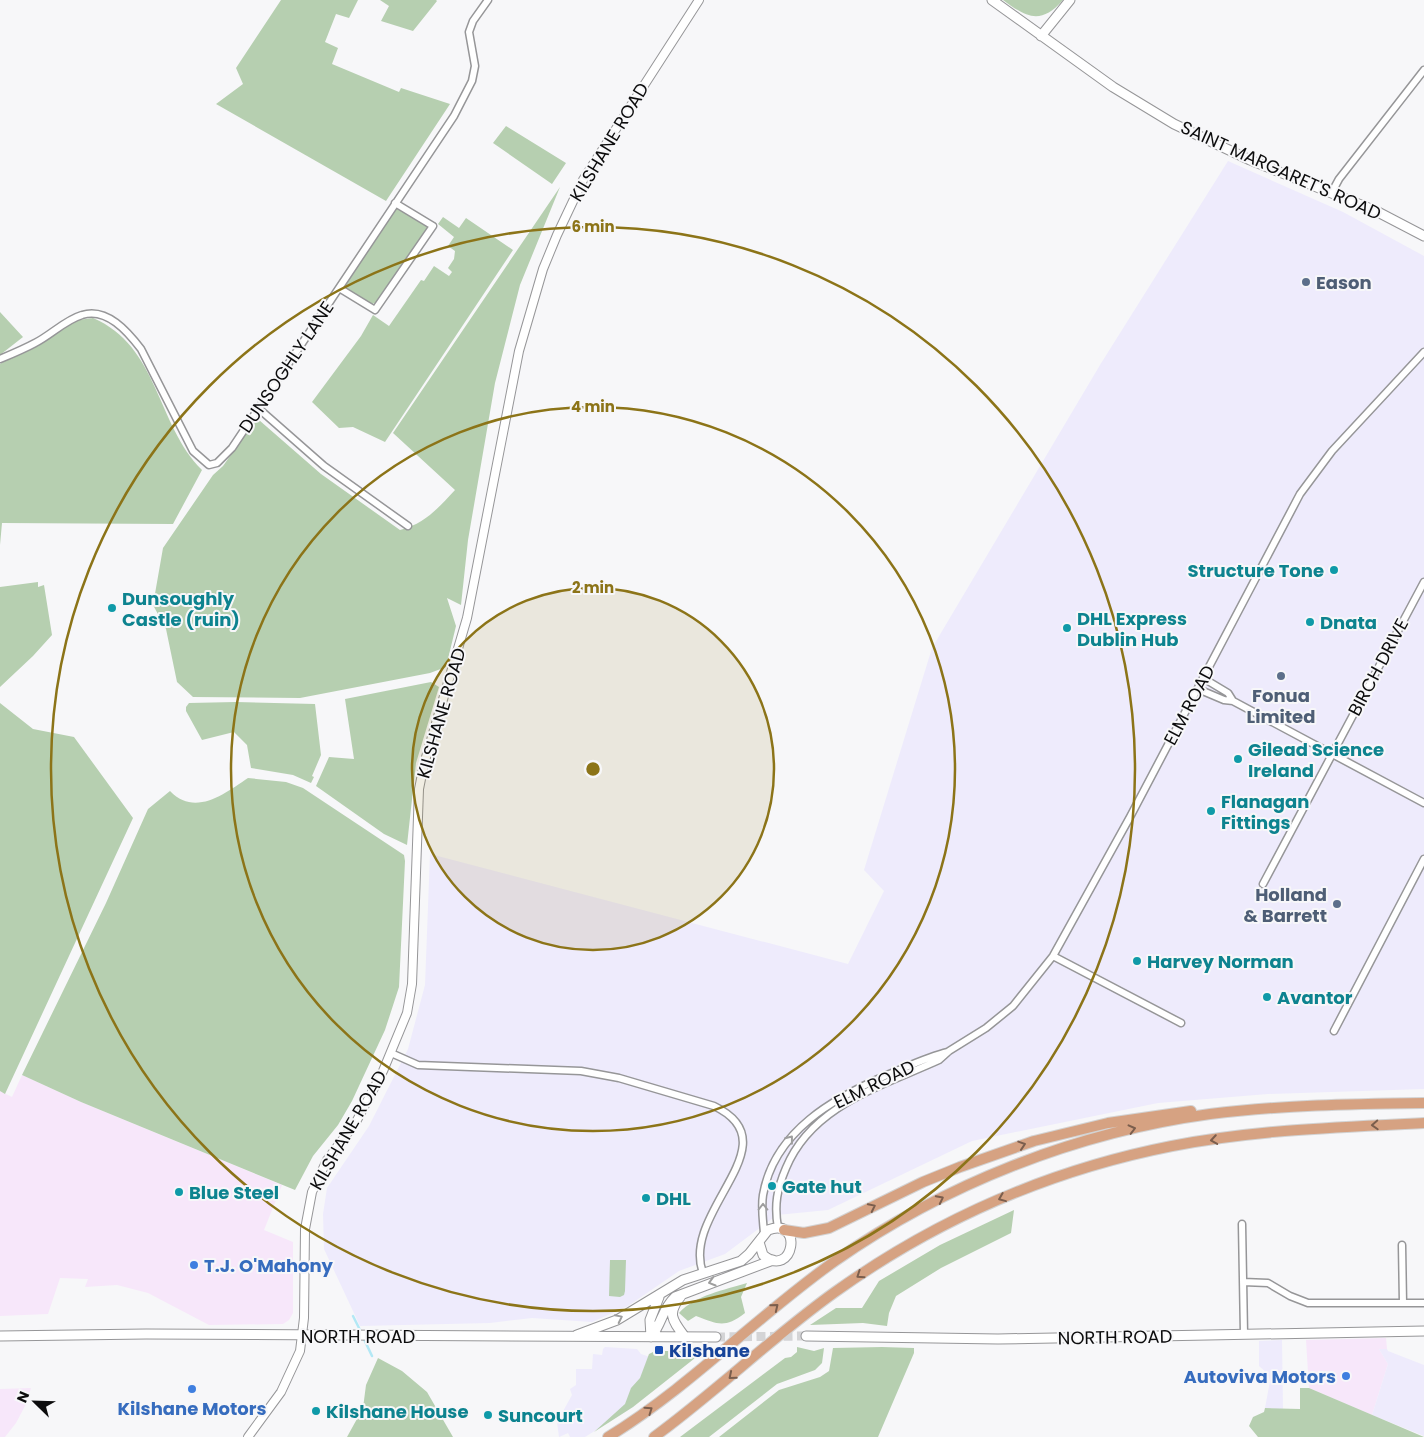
<svg xmlns="http://www.w3.org/2000/svg" width="1424" height="1437" viewBox="0 0 1424 1437" font-family="Poppins,sans-serif">
  <style>
    .commercial { fill: #f7e7fa }
    .industrial { fill: #eeebfc }
    .green { fill: #b6cfb0 }
    .lines { fill: none; stroke-linecap: round; stroke-linejoin: round }
    .stream { stroke: #b3e8f5; stroke-width: 2.5 }
    .secondary-tunnel { stroke: #d4d4d6; stroke-width: 9; stroke-dasharray: 9 4.5; stroke-linecap: butt }
    .minor-casing { stroke: #969698; stroke-width: 9 }
    .tertiary-casing { stroke: #969698; stroke-width: 10 }
    .secondary-casing { stroke: #969698; stroke-width: 11 }
    .trunk-casing { stroke: #d3d3d3; stroke-width: 12 }
    .minor { stroke: #fff; stroke-width: 6 }
    .tertiary { stroke: #fff; stroke-width: 8 }
    .secondary { stroke: #fff; stroke-width: 9 }
    .trunk { stroke: #d6a282; stroke-width: 10 }
    .oneway { stroke: #7b5e4d }
    .oneway2 { stroke: #9e9e9e }
    .ring { fill: none; stroke: #8c7418; stroke-width: 2.5 }
    .service-dot { fill: #5c6f8a; stroke: #f7f7f9; stroke-width: 2 }
    .culture-dot { fill: #0f9aa8; stroke: #f7f7f9; stroke-width: 2 }
    .shop-dot { fill: #3f7fe0; stroke: #f7f7f9; stroke-width: 2 }
    .transit-dot { fill: #1a4fb4; stroke: #f7f7f9; stroke-width: 2 }
    .labels { text-anchor: middle; dominant-baseline: central; stroke-width: 4; stroke-linejoin: round; paint-order: stroke }
    .street-label { font-size: 18px; fill: #0c0c0d; stroke: #f7f7f9 }
    .service-label { font-size: 18px; font-weight: bold; fill: #4e5e75; stroke: #f7f7f9; text-anchor: start }
    .culture-label { font-size: 18px; font-weight: bold; fill: #0d838f; stroke: #f7f7f9; text-anchor: start }
    .shop-label { font-size: 18px; font-weight: bold; fill: #366cbe; stroke: #f7f7f9; text-anchor: start }
    .transit-label { font-size: 18px; font-weight: bold; fill: #164399; stroke: #f7f7f9; text-anchor: start }
    .centre { fill: #8c7418; stroke: #f7f7f9; stroke-width: 2.5 }
    .ring-label { font-size: 15px; text-anchor: middle; font-weight: bold; fill: #8c7418; stroke: #f7f7f9; stroke-width: 4; stroke-linejoin: round; paint-order: stroke }
  </style>
  <rect width="100%" height="100%" fill="#f7f7f9"/>
  <path class="commercial" d="M22,1075L81,1102L282,1185L264,1230L293,1242V1313L289,1320L283,1324L209,1325L148,1293L117,1285L85,1287L88,1279L60,1278L48,1314L0,1316V1091L12,1097Z
    M1386,1338L1387,1349H1379L1388,1364L1372,1415L1309,1388L1306,1340Z
    M31,1388L26,1404L16,1423L5,1437H0V1389Z"/>
  <path class="industrial" d="M1228,161L1343,212L1424,256V1089L1268,1094L1158,1103L972,1141L828,1210L777,1215L725,1254L679,1271L628,1306L592,1322L532,1318L490,1323L360,1326L324,1249L323,1214L327,1188L369,1126L408,1049L425,985L430,854L848,964L884,891L864,870L932,648L1100,365Z
    M1282,1340L1283,1410L1265,1408L1270,1381L1267,1373L1259,1366V1341Z
    M605,1347L637,1349L641,1354L650,1357L633,1407L585,1437H570L568,1433L559,1437L557,1422L572,1395L570,1389L576,1385V1369H592L593,1354L602,1355L603,1349Z
    M1379,1349H1387L1388,1351L1424,1365V1436L1372,1415L1388,1364Z"/>
  <path class="green" d="M281,0H358L349,18L336,14L325,42L338,48L332,64L399,92L401,88L450,104L386,201L216,104L243,84L236,68Z
    M380,0H436L437,1L413,31L381,21L389,6Z
    M1003,0H1063C1041,25 1027,18 1003,0Z
    M506,126L566,163L552,184L493,143Z
    M560,187L520,285L495,383L468,540L461,605L447,598L456,626L446,667L430,673L300,698L193,697L177,682L166,629L153,605L163,548L213,475L223,466L254,422L259,420L321,474L400,530C426,523 437,509 455,490L393,433Z
    M396,207L429,227L380,301L372,304L368,303L342,287Z
    M443,217L459,228L466,218L513,250L385,442L353,427L339,428L312,402L361,336L373,315L389,326L421,280L424,281L434,266L449,276L452,272L448,268L454,259L455,251L448,246L454,237L438,224Z
    M0,312L23,337L0,355Z
    M93,318C159,346 156,424 202,470L173,524L2,523L0,545V364L78,320Z
    M38,582V587L44,585L52,635L33,656L0,687V587Z
    M431,682L439,687L416,763L407,845L384,834L316,786L329,757L354,759L345,699Z
    M236,702L315,704L321,755L312,776L314,777L311,783L293,775L251,768L247,745L234,732L202,740L186,711V707L189,703Z
    M0,703L33,729L74,737L133,818L5,1094L0,1091Z
    M248,778L286,782L303,788L404,855L405,861L399,987L385,1030L352,1101L338,1125L313,1156L295,1190L81,1102L22,1075L106,903L148,809L170,791C195,817 224,794 248,778Z
    M1014,1210L1011,1233L941,1268L896,1296L889,1313L887,1326L863,1323L810,1325L836,1308H862L879,1281L940,1245Z
    M610,1260H626L625,1291L624,1295L620,1297L609,1296Z
    M747,1283L741,1297L745,1313C724,1329 718,1324 696,1316L688,1321L679,1313C695,1295 725,1290 747,1283Z
    M709,1347L633,1407L594,1432L625,1404L631,1388L640,1378L649,1354L655,1351H680Z
    M797,1347L814,1351L824,1348L822,1363L815,1370L777,1384L709,1437H680L785,1358L791,1357L797,1352Z
    M882,1347L914,1348V1353L878,1437H719L779,1390L820,1377L829,1371L833,1348Z
    M378,1358L402,1371L427,1392L453,1437H347L363,1408L366,1385Z
    M1300,1388H1309L1424,1437H1258L1249,1426L1253,1417L1264,1412L1265,1408L1300,1409Z"/>
  <g class="lines">
    <path class="stream" d="M353,1316L361,1332
      M363,1337L372,1356"/>
    <path class="secondary-tunnel" d="M716,1337L806,1336"/>
    <g class="minor-casing">
      <path id="minor" d="M1332,192L1339,179L1424,70
        M339,288L375,310L433,226L395,203
        M0,359C12,354 24,349 35,343C51,335 65,320 82,315C107,307 128,332 141,349L193,451L209,465L217,463L232,448L454,116L472,81L475,66L469,32L473,21L488,0
        M258,408L324,466L408,526
        M1203,678L1228,693L1233,701
        M1198,689L1224,700L1233,701L1424,803
        M1263,884L1424,582
        M1053,956L1181,1023
        M1334,1031L1424,859
        M391,1053L418,1065L581,1071L619,1078L714,1106C794,1144 680,1211 703,1273
        M1242,1224L1244,1334
        M778,1228C774,1205 777,1189 786,1168C812,1105 882,1086 939,1060L949,1051L986,1028L1013,1006L1053,956L1130,817L1300,494L1332,451L1424,352
        M764,1233C763,1220 761,1207 763,1195C774,1131 834,1098 887,1075C907,1067 927,1057 948,1052
        M1402,1245L1403,1303
        M1243,1282L1268,1283L1290,1296L1308,1303H1424"/>
    </g>
    <g class="tertiary-casing">
      <path id="tertiary" d="M248,1437L281,1392L300,1351L304,1318L305,1229L312,1192L327,1160L356,1122L383,1071L407,1013L412,984L419,789L424,764L467,618L519,351L543,269L557,235L583,180L699,0"/>
    </g>
    <g class="secondary-casing">
      <path id="secondary" d="M992,0L1113,87L1174,124L1250,160L1376,211L1424,236
        M1041,36L1070,0
        M681,1296C666,1314 673,1321 685,1337
        M577,1335L617,1320L683,1280L741,1261L749,1254L768,1230C804,1216 794,1280 763,1255L759,1242
        M0,1336L146,1334L716,1337
        M806,1336L998,1339L1424,1331
        M651,1337C662,1324 662,1309 675,1297L773,1260
        M651,1337L650,1320L659,1297"/>
    </g>
    <g class="trunk-casing">
      <path id="trunk" d="M784,1230L804,1233L829,1228L923,1182L960,1167L1034,1141L1108,1123L1191,1111
        M608,1437C690,1387 757,1316 835,1261C945,1184 1077,1132 1210,1114C1281,1105 1353,1104 1424,1103
        M654,1437C717,1391 772,1337 835,1292C936,1220 1050,1170 1172,1146C1254,1130 1340,1127 1424,1123"/>
    </g>
    <use href="#minor" class="minor"/>
    <use href="#tertiary" class="tertiary"/>
    <use href="#secondary" class="secondary"/>
    <use href="#trunk" class="trunk"/>
  </g>
  <defs><path id="oneway-chevron" d="M-2-3.5L2.5 0L-2 3.5" fill="none" stroke-width="1.6" stroke-linecap="round" stroke-linejoin="round" transform="scale(1.25)"/></defs>
  <g class="oneway">
    <use href="#oneway-chevron" transform="translate(1375 1125) rotate(177)"/>
    <use href="#oneway-chevron" transform="translate(1132 1129) rotate(-14)"/>
    <use href="#oneway-chevron" transform="translate(1214 1140) rotate(171)"/>
    <use href="#oneway-chevron" transform="translate(1022 1145) rotate(-18)"/>
    <use href="#oneway-chevron" transform="translate(1002 1198) rotate(158)"/>
    <use href="#oneway-chevron" transform="translate(940 1199) rotate(-27)"/>
    <use href="#oneway-chevron" transform="translate(872 1207) rotate(-26)"/>
    <use href="#oneway-chevron" transform="translate(860 1275) rotate(146)"/>
    <use href="#oneway-chevron" transform="translate(775 1307) rotate(-39)"/>
    <use href="#oneway-chevron" transform="translate(732 1376) rotate(140)"/>
    <use href="#oneway-chevron" transform="translate(649 1410) rotate(-35)"/>
  </g>
  <g class="oneway2">
    <use href="#oneway-chevron" transform="translate(790 1139) rotate(-52)"/>
    <use href="#oneway-chevron" transform="translate(763 1207) rotate(-90)"/>
    <use href="#oneway-chevron" transform="translate(712 1282) rotate(164)"/>
    <use href="#oneway-chevron" transform="translate(619 1318) rotate(-26)"/>
  </g>
  <circle cx="593" cy="769" r="181" fill="#8c7418" fill-opacity=".12"/>
  <g class="ring">
    <circle cx="593" cy="769" r="181"/>
    <circle cx="593" cy="769" r="362"/>
    <circle cx="593" cy="769" r="542"/>
  </g>
  <g class="service-dot">
    <circle cx="1306" cy="282" r="5"/>
    <circle cx="1281" cy="676" r="5"/>
    <circle cx="1337" cy="904" r="5"/>
  </g>
  <g class="culture-dot">
    <circle cx="1334" cy="570" r="5"/>
    <circle cx="112" cy="608" r="5"/>
    <circle cx="1310" cy="622" r="5"/>
    <circle cx="1067" cy="628" r="5"/>
    <circle cx="1238" cy="759" r="5"/>
    <circle cx="1211" cy="811" r="5"/>
    <circle cx="1137" cy="961" r="5"/>
    <circle cx="1267" cy="997" r="5"/>
    <circle cx="772" cy="1186" r="5"/>
    <circle cx="179" cy="1192" r="5"/>
    <circle cx="646" cy="1198" r="5"/>
    <circle cx="316" cy="1411" r="5"/>
    <circle cx="488" cy="1415" r="5"/>
  </g>
  <g class="shop-dot">
    <circle cx="194" cy="1265" r="5"/>
    <circle cx="1346" cy="1376" r="5"/>
    <circle cx="192" cy="1389" r="5"/>
  </g>
  <rect class="transit-dot" x="654" y="1345" width="10" height="10" rx="2.5"/>
  <g class="labels">
    <g class="street-label">
      <text transform="translate(609 142) rotate(-59)">KILSHANE ROAD</text>
      <text transform="translate(1281 170) rotate(24)">SAINT MARGARET'S ROAD</text>
      <text transform="translate(286 367) rotate(-56)">DUNSOGHLY LANE</text>
      <text transform="translate(1378 667) rotate(-62)">BIRCH DRIVE</text>
      <text transform="translate(1189 705) rotate(-62)">ELM ROAD</text>
      <text transform="translate(441 713) rotate(-74)">KILSHANE ROAD</text>
      <text transform="translate(874 1084) rotate(-26)">ELM ROAD</text>
      <text transform="translate(348 1130) rotate(-60)">KILSHANE ROAD</text>
      <text x="358" y="1336">NORTH ROAD</text>
      <text transform="translate(1115 1337) rotate(-1)">NORTH ROAD</text>
    </g>
    <g class="service-label">
      <text x="1316" y="282">Eason</text>
      <text x="1281" y="695" text-anchor="middle">Fonua<tspan x="1281" dy="21">Limited</tspan></text>
      <text x="1327" y="894" text-anchor="end">Holland<tspan x="1327" dy="21">&amp; Barrett</tspan></text>
    </g>
    <g class="culture-label">
      <text x="1324" y="570" text-anchor="end">Structure Tone</text>
      <text x="122" y="598">Dunsoughly<tspan x="122" dy="21">Castle (ruin)</tspan></text>
      <text x="1077" y="618">DHL Express<tspan x="1077" dy="21">Dublin Hub</tspan></text>
      <text x="1320" y="622">Dnata</text>
      <text x="1248" y="749">Gilead Science<tspan x="1248" dy="21">Ireland</tspan></text>
      <text x="1221" y="801">Flanagan<tspan x="1221" dy="21">Fittings</tspan></text>
      <text x="1147" y="961">Harvey Norman</text>
      <text x="1277" y="997">Avantor</text>
      <text x="782" y="1186">Gate hut</text>
      <text x="189" y="1192">Blue Steel</text>
      <text x="656" y="1198">DHL</text>
      <text x="326" y="1411">Kilshane House</text>
      <text x="498" y="1415">Suncourt</text>
    </g>
    <g class="shop-label">
      <text x="204" y="1265">T.J. O'Mahony</text>
      <text x="1336" y="1376" text-anchor="end">Autoviva Motors</text>
      <text x="192" y="1408" text-anchor="middle">Kilshane Motors</text>
    </g>
    <g class="transit-label">
      <text x="669" y="1350">Kilshane</text>
    </g>
  </g>
  <circle cx="593" cy="769" r="8" class="centre"/>
  <g class="ring-label">
    <text x="593" y="232">6 min</text>
    <text x="593" y="412">4 min</text>
    <text x="593" y="593">2 min</text>
  </g>
  <g transform="translate(35 1402) rotate(293)" stroke="#f7f7f9" stroke-width="4" paint-order="stroke">
  <path d="M0-4L9 19L0 12L-9 19Z" fill="#0c0c0d"/>
  <text y="-8" font-size="14" font-weight="bold" text-anchor="middle" fill="#0c0c0d">N</text>
  </g>
</svg>
